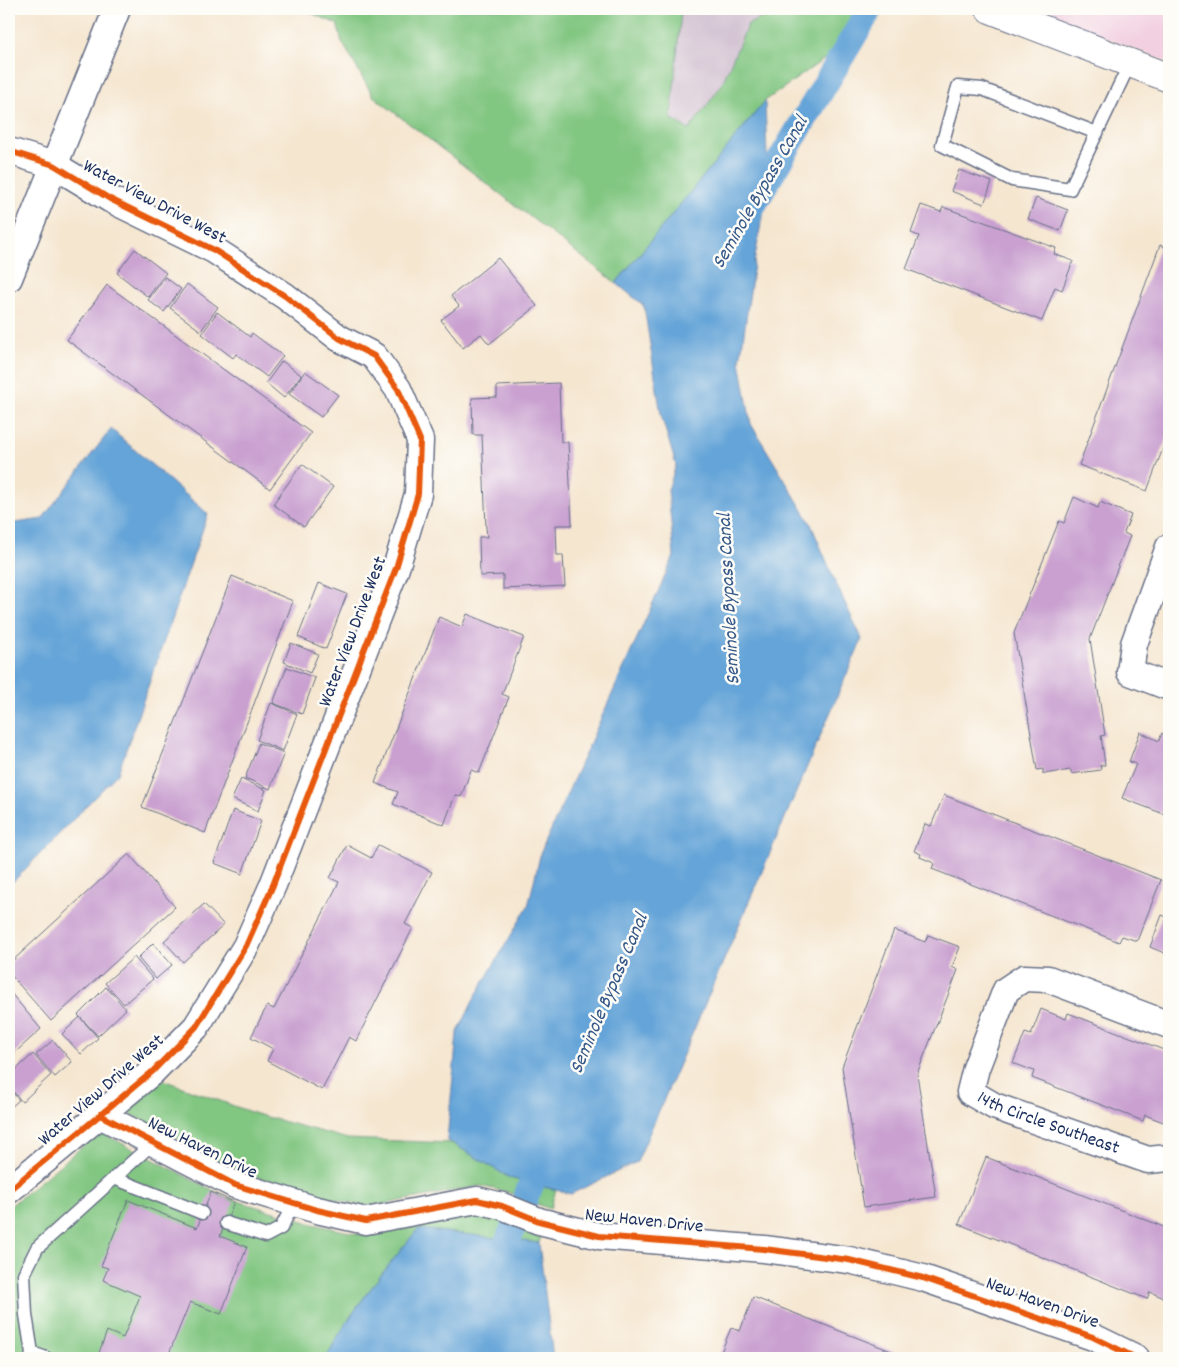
<svg xmlns="http://www.w3.org/2000/svg" width="1178" height="1367" viewBox="0 0 1178 1367" font-family="Dekko,sans-serif">
  <style>
    .built { fill: #f2cfe1 }
    .industrial { fill: #cfbdcf }
    .green { fill: #81c681; stroke: #4e7a70 }
    .water { fill: #65a4d8; stroke: #406a9b }
    .lines { fill: none; stroke-linecap: round; stroke-linejoin: round }
    .canal { stroke: #65a4d8; stroke-width: 26 }
    .building { fill: #c9a0d0 }
    .service-casing { stroke: #676f86; stroke-width: 15 }
    .minor-casing { stroke: #676f86; stroke-width: 29 }
    .tertiary-casing { stroke: #676f86; stroke-width: 30 }
    .service { stroke: #fff; stroke-width: 12 }
    .minor { stroke: #fff; stroke-width: 26 }
    .tertiary { stroke: #fff; stroke-width: 28 }
    .cycleway-casing { stroke: #fdfcf7; stroke-width: 9 }
    .cycleway { stroke: #e8590c; stroke-width: 6 }
    .labels { text-anchor: middle; dominant-baseline: central; stroke-width: 5; stroke-linejoin: round; paint-order: stroke }
    .street-label { font-size: 19px; fill: #1b2f5e; stroke: #fdfcf7 }
    .water-label { font-size: 20px; font-style: italic; fill: #355889; stroke: #fdfcf7 }
  </style>
  <rect width="100%" height="100%" fill="#fdfcf7"/>
  <filter id="ink" filterUnits="userSpaceOnUse"><feTurbulence type="fractalNoise" baseFrequency=".02" numOctaves="2"/><feDisplacementMap in="SourceGraphic" scale="10" xChannelSelector="R" yChannelSelector="G"/><feConvolveMatrix kernelMatrix="1 2 1 2 8 2 1 2 1" color-interpolation-filters="sRGB"/></filter>
  <filter id="wash" filterUnits="userSpaceOnUse"><feTurbulence type="fractalNoise" baseFrequency=".0096" numOctaves="4" result="noise"/><feDisplacementMap in="SourceGraphic" scale="20" xChannelSelector="R" yChannelSelector="G"/><feGaussianBlur stdDeviation="1.12" result="paint"/><feColorMatrix in="noise" values="0 0 0 0 0 0 0 0 0 0 0 0 0 0 0 0 0 1.4 0 .05"/><feComposite in="paint" operator="in"/></filter>
  <g filter="url(#wash)">
    <rect width="100%" height="100%" fill="#f5e6d0"/>
    <path class="built" d="M1031,9H1169V62Z"/>
    <path class="industrial" d="M677,9H783L748,24L721,86L689,130L671,118L681,12Z"/>
    <path class="green" d="M301,9H677L681,12L671,118L689,130L721,86L748,24L783,9H852L860,14L837,50L765,101L616,283L373,96L342,42L337,24Z
      M163,1080L256,1114L348,1139L452,1143L510,1178L556,1190L550,1209L507,1192L480,1186L368,1207L321,1196L240,1172L125,1111Z
      M100,1132L228,1198L313,1224L367,1236L476,1215L497,1219L541,1237L539,1243L418,1229C385,1270 350,1311 326,1358H9V1207Z"/>
    <path class="water" d="M765,101L768,185L755,257L740,361L751,424L810,522L837,586L862,639L637,1162L571,1194L510,1178L447,1140L457,1034L475,997L528,906L541,852L674,556L668,490L676,465L661,415L644,306L616,283Z
      M111,429L208,514L118,773L9,886V524L42,519Z
      M418,1229L539,1243L553,1358H326C350,1311 385,1270 418,1229Z"/>
    <g class="lines">
      <path class="canal" d="M751,209L870,9
        M495,1272L545,1151"/>
    </g>
    <g id="blocks">
      <path class="building" d="M959,170L992,182L984,204L951,191Z
        M1036,198L1068,210L1060,231L1028,219Z
        M921,205L941,212L943,207L1056,248L1054,254L1073,261L1062,290L1055,287L1042,321L906,269L919,236L911,233Z
        M1160,245L1169,249V432L1147,491L1079,465Z
        M135,249L166,273L148,297L117,273Z
        M498,258L537,306L489,344L481,334L463,348L441,320L459,306L451,296Z
        M165,277L181,289L164,312L148,300Z
        M187,284L218,307L201,331L170,308Z
        M107,285L311,433L270,489L67,340Z
        M217,312L250,337L252,333L283,356L267,377L236,354L233,358L202,334Z
        M282,361L301,375L284,398L266,383Z
        M305,371L338,395L321,417L289,394Z
        M559,383L561,442H568L572,525H556L557,555H563L565,586L503,589V575L480,576L479,537H487L486,527L482,435H473L472,398L497,397V386Z
        M302,464L333,487L304,527L273,504Z
        M1074,497L1098,508L1100,502L1131,515L1124,533L1130,536L1090,639L1105,735L1101,736L1105,765H1100L1101,770L1071,774V770L1043,774V769L1037,770L1014,633L1059,521L1064,523Z
        M232,576L293,601L205,833L142,807Z
        M319,583L347,594L326,649L298,637Z
        M467,614L524,637L502,694L509,697L479,773L471,770L461,797L455,795L444,825L393,804L398,792L375,783L439,617L462,627Z
        M291,643L318,654L310,673L284,662Z
        M287,667L315,678L302,714L273,703Z
        M271,703L297,714L283,751L257,740Z
        M1140,732L1159,741L1162,733L1169,736V816L1122,798L1136,764L1129,762Z
        M259,743L284,753L270,789L245,778Z
        M241,779L266,790L258,811L232,799Z
        M944,795L1161,880L1137,941L1122,936L1119,942L932,869L934,863L920,857L921,854L914,851L925,824L931,826Z
        M233,810L261,821L242,874L214,863Z
        M347,845L371,858L378,845L432,872L405,924L413,928L356,1041L349,1037L322,1090L267,1061L273,1049L251,1037L267,1006L274,1009L339,882L330,878Z
        M129,854L175,907L51,1021L9,973V964Z
        M204,904L224,925L183,962L164,941Z
        M1162,915L1169,918V955L1150,947Z
        M894,930L925,942L928,935L960,947L952,967L958,970L917,1074L936,1197L864,1207L842,1067Z
        M153,943L172,965L156,979L138,958Z
        M134,957L153,979L124,1004L105,983Z
        M106,987L126,1009L98,1036L78,1015Z
        M9,991L41,1029L9,1058Z
        M1041,1009L1066,1019L1068,1013L1169,1052V1114L1166,1123L1145,1115L1143,1121L1032,1078L1034,1071L1013,1063L1025,1033L1031,1035Z
        M80,1017L98,1038L81,1054L62,1034Z
        M53,1040L72,1062L55,1077L36,1055Z
        M33,1054L51,1075L22,1102L9,1086V1076Z
        M9,1088L19,1100L9,1109Z
        M986,1157L1169,1229V1300L1150,1292L1147,1299L959,1224Z
        M211,1192L234,1202L220,1236L247,1247L221,1314L190,1302L168,1356L174,1358H97L107,1331L123,1338L140,1296L103,1280L108,1268L101,1266L128,1200L197,1228Z
        M753,1297L909,1358L719,1357L731,1328L740,1331Z"/>
    </g>
  </g>
  <g filter="url(#ink)">
    <use href="#blocks" fill-opacity="0" stroke="#676f86" stroke-width="1"/>
    <g class="lines">
      <g class="service-casing">
        <path id="service" d="M1097,133L982,89L958,87L942,145L1012,180L1070,189L1130,63
          M114,1178L202,1213
          M226,1223L266,1236L281,1228L294,1203
          M32,1353L46,1358
          M31,1358L32,1353L26,1315L24,1274L37,1248L153,1143"/>
      </g>
      <g class="minor-casing">
        <g id="minor">
          <path d="M9,151L54,165L110,199L214,250L285,296L339,338L374,356L398,389L420,440L418,494L396,568L273,885L246,946L196,1027L152,1072L9,1190"/>
          <path d="M9,278L117,9"/>
          <path d="M1169,547L1134,644L1130,672L1169,687"/>
          <path id="s1" d="M1169,1025L1048,979L1024,978L1006,990L976,1068L970,1092L994,1106L1148,1160L1169,1158"/>
          <path d="M100,1115L235,1185L317,1210L366,1221L477,1200L502,1206L539,1221L599,1236L764,1249L849,1260L923,1278L1093,1337L1136,1358"/>
        </g>
      </g>
      <g class="tertiary-casing">
        <path id="tertiary" d="M990,9L1169,78"/>
      </g>
      <use href="#service" class="service"/>
      <use href="#minor" class="minor"/>
      <use href="#tertiary" class="tertiary"/>
      <g class="cycleway-casing">
        <path id="cycleway" d="M9,151L54,165L110,199L214,250L285,296L339,338L374,356L398,389L420,440L418,494L396,568L273,885L246,946L196,1027L152,1072L9,1190
          M100,1115L235,1185L317,1210L366,1221L477,1200L502,1206L539,1221L599,1236L764,1249L849,1260L923,1278L1093,1337L1136,1358"/>
      </g>
      <use href="#cycleway" class="cycleway"/>
    </g>
  </g>
  <g class="labels">
    <g class="street-label">
      <text transform="translate(154 203) rotate(28)">Water View Drive West</text>
      <text transform="translate(354 632) rotate(-69)">Water View Drive West</text>
      <text transform="translate(102 1091) rotate(-41)">Water View Drive West</text>
      <text stroke="none"><textPath href="#s1" startOffset="368">14th Circle Southeast</textPath></text>
      <text transform="translate(202 1149) rotate(26)">New Haven Drive</text>
      <text transform="translate(644 1222) rotate(6)">New Haven Drive</text>
      <text transform="translate(1042 1304) rotate(20)">New Haven Drive</text>
    </g>
    <g class="water-label">
      <text transform="translate(761 193) rotate(-60)">Seminole Bypass Canal</text>
      <text transform="translate(730 599) rotate(-93)">Seminole Bypass Canal</text>
      <text transform="translate(610 994) rotate(-67)">Seminole Bypass Canal</text>
    </g>
  </g>
  <rect width="1178" height="1367" fill="none" stroke="#fdfcf7" stroke-width="30"/>
</svg>
